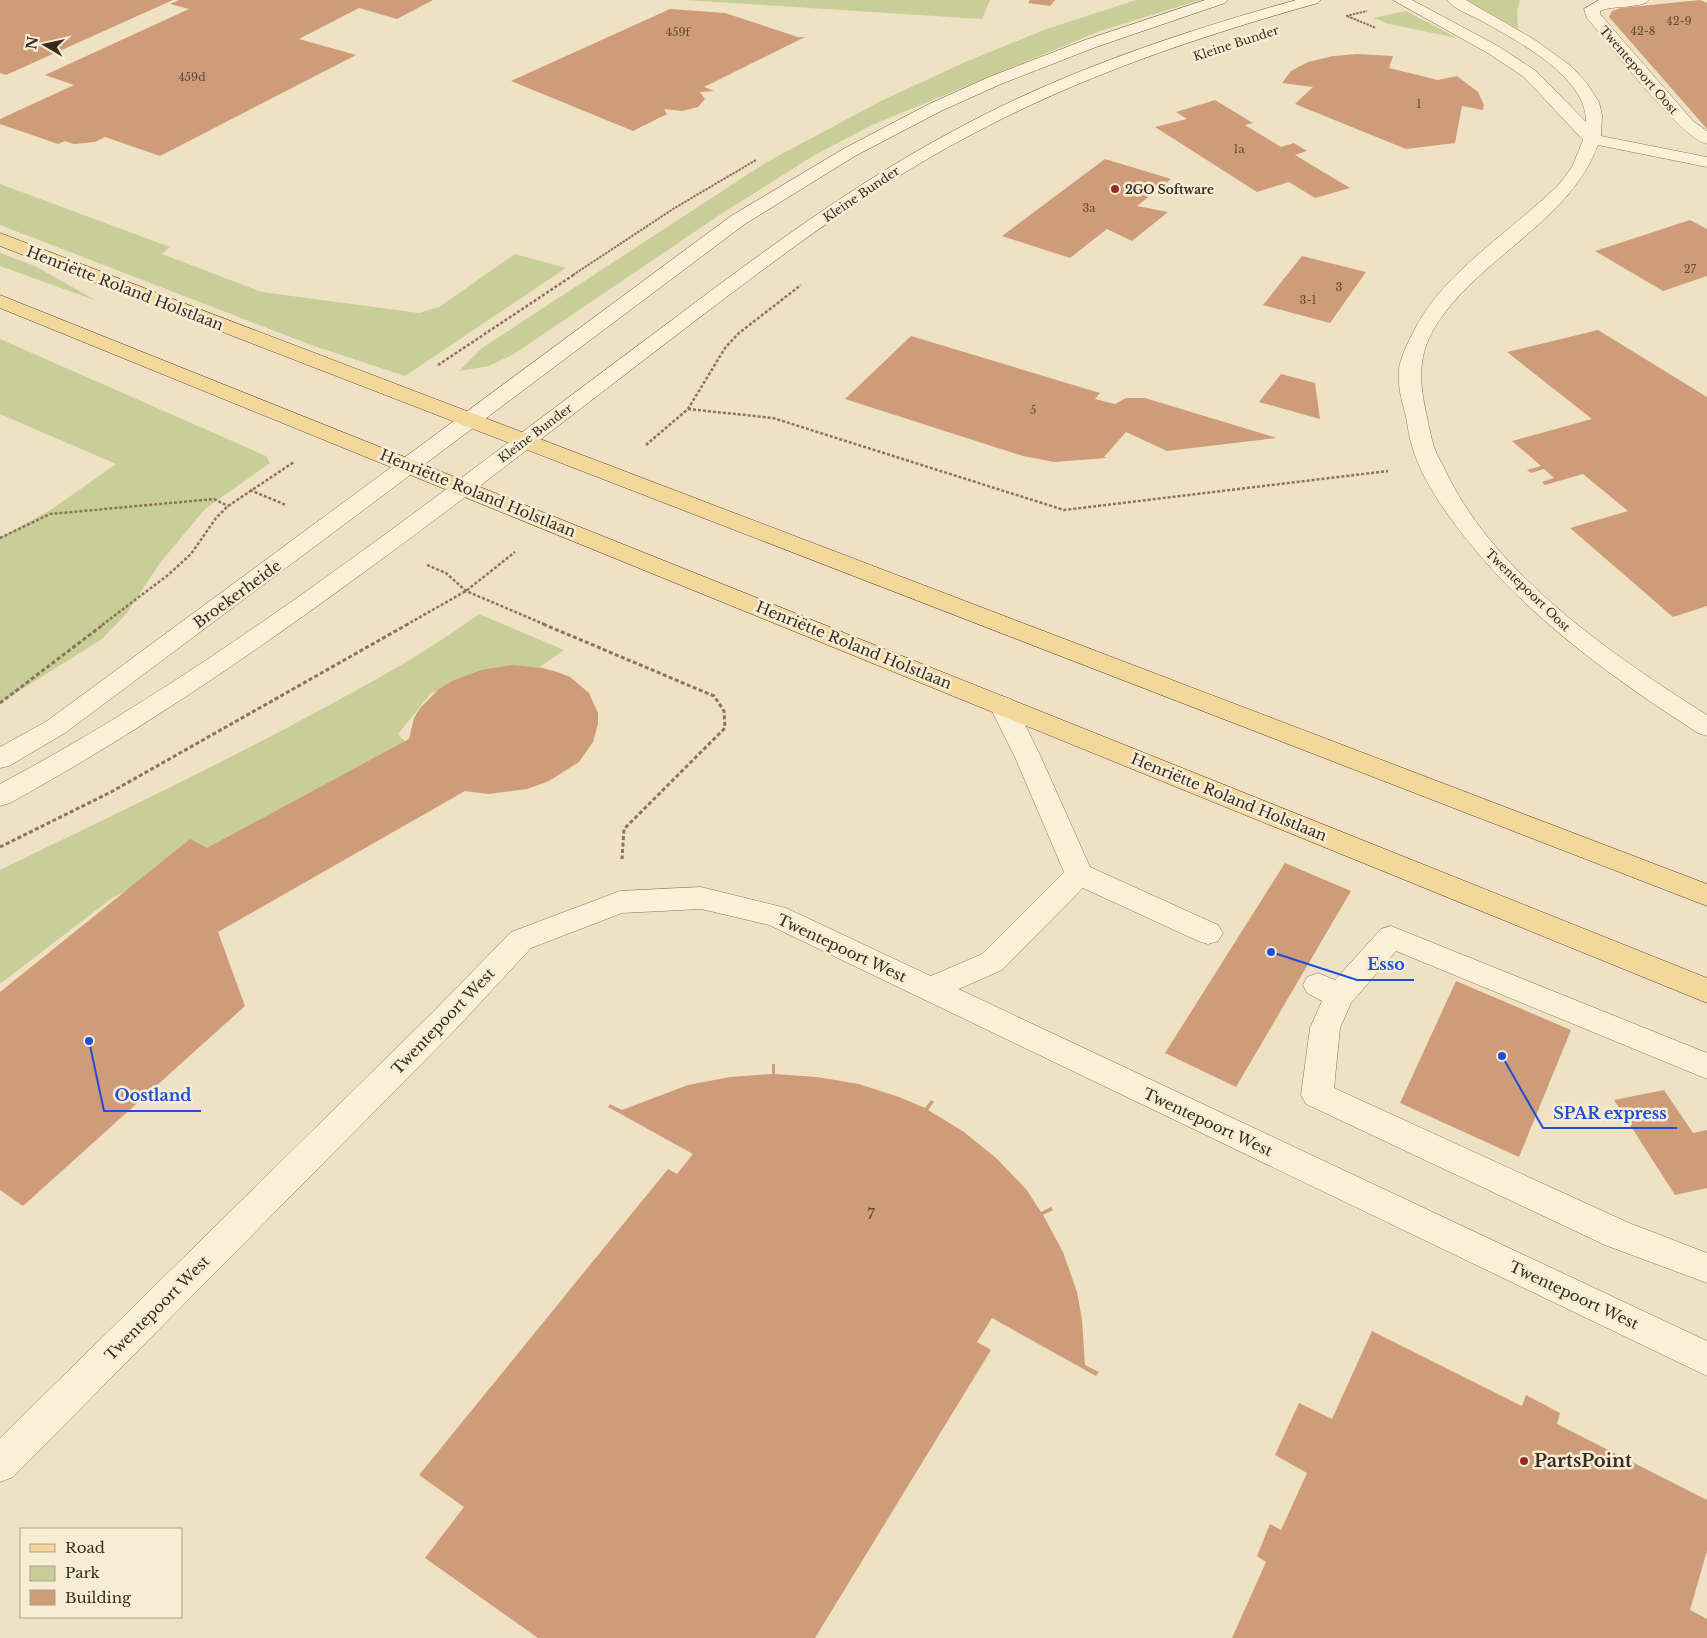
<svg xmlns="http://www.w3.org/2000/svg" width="1707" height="1638" viewBox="0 0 1707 1638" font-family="'Libre Baskerville',serif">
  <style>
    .green { fill: #c8ce97 }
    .building { fill: #cf9c79 }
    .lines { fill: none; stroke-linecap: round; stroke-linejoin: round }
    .service-casing { stroke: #8b745a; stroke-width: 1 }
    .minor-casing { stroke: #8b745a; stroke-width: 1 }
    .tertiary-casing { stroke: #8b745a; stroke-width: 1 }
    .secondary-casing { stroke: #6c553d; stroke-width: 1 }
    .primary-casing { stroke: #58422e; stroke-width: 1 }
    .path-far2 { stroke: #8b745a; stroke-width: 2; stroke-dasharray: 2.5 1; stroke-linecap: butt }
    .path-far1 { stroke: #8b745a; stroke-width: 2.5; stroke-dasharray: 3 2; stroke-linecap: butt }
    .path { stroke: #8b745a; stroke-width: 3; stroke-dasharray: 4 2.5; stroke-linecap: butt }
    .service { fill: #faefd7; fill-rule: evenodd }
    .minor { fill: #faefd7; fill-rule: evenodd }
    .tertiary { fill: #faefd7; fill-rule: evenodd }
    .secondary { fill: #faefd7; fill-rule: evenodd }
    .primary { fill: #f3d79b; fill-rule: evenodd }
    .poi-dot { fill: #9b2829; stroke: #f7ecd4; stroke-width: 2 }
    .labels { text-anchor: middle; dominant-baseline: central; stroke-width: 5; stroke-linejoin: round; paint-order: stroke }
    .far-number-label { font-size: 11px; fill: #5f4835 }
    .far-street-label { font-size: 12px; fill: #3a2c1e; stroke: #f7ecd4 }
    .far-poi-label { font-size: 12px; font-weight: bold; fill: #3a2c1e; stroke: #f7ecd4; text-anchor: start }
    .street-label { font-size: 15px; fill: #3a2c1e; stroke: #f7ecd4 }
    .near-number-label { font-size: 15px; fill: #5f4835 }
    .near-poi-label { font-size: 18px; font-weight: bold; fill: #3a2c1e; stroke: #f7ecd4; text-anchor: start }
    .leader { fill: none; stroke: #1d4ed8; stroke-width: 2 }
    .callout-dot { fill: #1d4ed8; stroke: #f7ecd4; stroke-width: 2 }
    .callout-label { font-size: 16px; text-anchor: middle; font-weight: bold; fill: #1d4ed8; stroke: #f7ecd4; stroke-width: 5; stroke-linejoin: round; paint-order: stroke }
  </style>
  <rect width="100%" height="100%" fill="#efe2c4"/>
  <path class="green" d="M685,0H990L982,19Z
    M1136,0H1200L1100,31L872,125L813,156L721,214L514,354L489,366L459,371L482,348L765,163L881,101L963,63L1044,30Z
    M1466,0H1520L1517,11L1518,29Z
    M1406,11L1457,38L1389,24L1373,18Z
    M0,184L170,247L162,254L262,292L419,313L439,307L515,254L566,268L405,376L314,346L0,225Z
    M0,253L35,266L97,301L0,266Z
    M0,339L266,456L270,463L205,509L160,563L126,614L102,639L0,703V538L52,509L116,464L0,414Z
    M479,614L564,650L527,676L494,673L431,693L398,734L414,751L112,898L0,984V870C107,818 215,767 320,710C374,681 429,651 479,614Z"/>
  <path class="building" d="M0,0H173L6,75L0,73Z
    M179,0H433L397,19L359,8L299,39L356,55L160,156L105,137L95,142L74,144L65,141L58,144L0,124V119L74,85L45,75L189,9L170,4Z
    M1030,0H1055L1050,6L1028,3Z
    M1700,0L1707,3V129L1609,17L1612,11L1621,8Z
    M670,9L725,13L798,37H805L704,87L714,91L700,92L705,99L698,107L682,111L664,109L667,114L633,131L511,81Z
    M1357,54L1393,56L1389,68L1438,80L1457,76L1478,92L1484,105L1483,110L1462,106L1455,143L1406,149L1295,104L1313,87L1282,83L1291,71L1308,62L1333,56Z
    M1215,100L1253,123L1245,125L1281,147L1294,143L1307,151L1295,155L1350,188L1315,198L1289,182L1257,192L1155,127L1187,119L1176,112Z
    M1105,159L1171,179L1137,206L1168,212L1132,241L1107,229L1070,258L1002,236Z
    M1690,220L1707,229V276L1663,291L1595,251Z
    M1302,256L1366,272L1330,323L1263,305Z
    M1598,330L1707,397V606L1673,617L1570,528L1628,511L1583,474L1545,485L1542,482L1554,478L1544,469L1531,473L1527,470L1541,466L1512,441L1592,419L1507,352Z
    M911,336L1100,393L1095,399L1115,404L1126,398H1145L1277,438L1167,451L1126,432L1104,457L1107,458L1054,462L1023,456L845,399Z
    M1281,374L1315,383L1320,419L1259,402Z
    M512,665L543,668L557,672L570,677L589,693L598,713V724L593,742L579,762L549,781L527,789L488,794L465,791L218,932L245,1006L23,1206L0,1190V992L190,839L207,848L409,739L414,718L420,708L439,689L452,681L481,670Z
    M1285,863L1351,891L1236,1087L1165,1053Z
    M1456,981L1571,1030L1519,1157L1400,1103Z
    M772,1064H775V1074L817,1077L859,1084L899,1097L925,1108L931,1100L934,1102L928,1110L964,1132L996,1158L1026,1189L1041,1212L1051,1207L1053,1210L1043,1215L1063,1252L1077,1292L1082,1320L1085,1365L1099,1372L1096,1376L992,1318L977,1342L991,1350L815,1638H538L425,1558L464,1507L419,1475L668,1169L677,1174L693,1154L608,1107L610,1104L622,1110L688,1085L730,1077L772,1074Z
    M1664,1090L1693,1133L1707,1130V1188L1675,1195L1614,1100Z
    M1372,1331L1522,1406L1526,1395L1560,1413L1557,1424L1707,1500V1551L1690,1610L1707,1619V1638H1232L1266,1562L1257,1556L1270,1524L1281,1530L1307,1473L1275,1455L1299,1403L1332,1419Z"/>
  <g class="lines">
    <g class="service-casing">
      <path id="service" d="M1599,0H1649C1642,9 1612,5 1600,11V14L1693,121L1707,131V144C1679,137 1609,44 1587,18L1584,9Z
        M1002,696L1011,699L1015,705L1040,755L1090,867L1218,925L1223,933L1218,941L1208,944L1198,941L1083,888L1002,970L941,997L930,1001L919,997L915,989L919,981L982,954L1064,872L1014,755L989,705L993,699Z
        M1391,926L1707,1053V1079L1396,951L1351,1003L1340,1028L1334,1088L1629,1223L1707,1253V1283L1605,1245L1306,1104L1301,1095L1310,1028L1322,1001L1307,993L1303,985L1307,977L1318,973L1335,980L1381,929Z"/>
    </g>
    <g class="minor-casing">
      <path id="minor" d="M1393,0H1412L1498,46L1536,71L1586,122C1587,76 1515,40 1480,20C1470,15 1454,9 1447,0H1466L1535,40L1571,66L1586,82L1599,102L1602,115L1601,136L1707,157V167L1598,145C1571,218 1488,254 1443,315C1417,350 1418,377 1427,417C1429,427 1431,437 1434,447C1437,456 1443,465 1447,474C1498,577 1612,655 1707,715V736L1698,733C1606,674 1516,609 1451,519C1436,498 1419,472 1412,446C1409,437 1408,427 1406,417C1402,402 1397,384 1399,368C1402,353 1411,336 1418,323C1448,269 1517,227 1560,183L1572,167L1583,140L1524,77L1486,52Z
        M701,887L786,908L1707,1341V1376L769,925L701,909L622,913L531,948L456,1029L13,1477L0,1482V1438L434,1011L511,932L620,891Z"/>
    </g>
    <g class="tertiary-casing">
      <path id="tertiary" d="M409,458L417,460L420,465L417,470L65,733L9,766L0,768V747L47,721L401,460Z
        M464,480L472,482L475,487L472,492C323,604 174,713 10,803L0,806V784C162,698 309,591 456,482Z"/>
    </g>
    <g class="secondary-casing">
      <path id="secondary" d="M1205,0H1228L1225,3L1096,47L1001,84L941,111L855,156L745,224L417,470L409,472L401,470L398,465L401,460L731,216L843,149L929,104L989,77L1085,40Z
        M1296,0H1321L1318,3C1197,37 1078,77 967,137C872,187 786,252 700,317C624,375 548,434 472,492L464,494L456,492L453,487L456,482C529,427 602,372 676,317C765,250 854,184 953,131C1061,72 1178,33 1296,0Z"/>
    </g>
    <g class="primary-casing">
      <path id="primary" d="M0,233L1707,884V906L0,246Z
        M0,295L1707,978V1003L0,308Z"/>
    </g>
    <path class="path-far2" d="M1346,16L1367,11
      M1347,16L1376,28
      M573,275L673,209L756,160"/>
    <path class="path-far1" d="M438,365L575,274
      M688,409L773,418L1064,510L1388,471
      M646,445L688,409L725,348L739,333L801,285
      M250,490L286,505
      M0,538L50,514L214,499L228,506
      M427,565L446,573L466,591L546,625
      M102,625L168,575L191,554L216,518L228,506L294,462
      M406,625L466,591L515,552"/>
    <path class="path" d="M543,624L714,696L724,711L725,728L624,829L622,859
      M0,703L104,624
      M0,847L111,792L408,624"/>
    <use href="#service" class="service"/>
    <use href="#minor" class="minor"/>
    <use href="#tertiary" class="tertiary"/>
    <use href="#secondary" class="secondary"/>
    <use href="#primary" class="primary"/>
  </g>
  <g class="poi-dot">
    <circle cx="1115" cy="189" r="5"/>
    <circle cx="1524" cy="1461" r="5"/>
  </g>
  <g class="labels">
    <g class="far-number-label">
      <text x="1679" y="21">42-9</text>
      <text x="1643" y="31">42-8</text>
      <text x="678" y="32">459f</text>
      <text x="192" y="77">459d</text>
      <text x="1419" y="104">1</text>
      <text x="1239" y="149">1a</text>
      <text x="1089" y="208">3a</text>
      <text x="1690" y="269">27</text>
      <text x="1339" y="287">3</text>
      <text x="1308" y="300">3-1</text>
      <text x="1033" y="410">5</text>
    </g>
    <g class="far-street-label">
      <text transform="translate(1236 43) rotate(-18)">Kleine Bunder</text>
      <text transform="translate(1639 70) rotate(49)">Twentepoort Oost</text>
      <text transform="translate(861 194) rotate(-34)">Kleine Bunder</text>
      <text transform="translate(535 433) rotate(-37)">Kleine Bunder</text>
      <text transform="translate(1528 590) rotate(44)">Twentepoort Oost</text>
    </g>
    <g class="far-poi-label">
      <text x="1125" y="189">2GO Software</text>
    </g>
    <g class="street-label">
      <text transform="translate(125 288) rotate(21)">Henriëtte Roland Holstlaan</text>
      <text transform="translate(478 493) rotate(22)">Henriëtte Roland Holstlaan</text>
      <text transform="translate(237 594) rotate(-36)">Broekerheide</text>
      <text transform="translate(854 645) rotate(22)">Henriëtte Roland Holstlaan</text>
      <text transform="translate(1229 797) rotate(22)">Henriëtte Roland Holstlaan</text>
      <text transform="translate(842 948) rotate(25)">Twentepoort West</text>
      <text transform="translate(443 1021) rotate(-46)">Twentepoort West</text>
      <text transform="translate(1208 1122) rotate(25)">Twentepoort West</text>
      <text transform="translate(1574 1295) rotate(25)">Twentepoort West</text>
      <text transform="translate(157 1308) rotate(-45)">Twentepoort West</text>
    </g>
    <g class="near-number-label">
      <text x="871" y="1213">7</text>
    </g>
    <g class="near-poi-label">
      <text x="1534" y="1461">PartsPoint</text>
    </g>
  </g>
  <path class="leader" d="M1271 952L1357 980H1414M89 1041L104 1111H201M1502 1056L1543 1128H1677"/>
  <g class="callout-dot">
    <circle cx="1271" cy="952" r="5"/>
    <circle cx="89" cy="1041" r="5"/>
    <circle cx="1502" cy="1056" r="5"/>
  </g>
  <g class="callout-label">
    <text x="1386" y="970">Esso</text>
    <text x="153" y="1101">Oostland</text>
    <text x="1610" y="1119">SPAR express</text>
  </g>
  <rect x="20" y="1528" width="162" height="90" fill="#f7ecd4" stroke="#ab9f8b"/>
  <rect x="30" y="1544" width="25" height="8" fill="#f3d79b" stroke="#ab9f8b"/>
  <text x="65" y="1553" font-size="15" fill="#3a2c1e">Road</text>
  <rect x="30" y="1566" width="25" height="15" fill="#c8ce97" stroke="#ab9f8b"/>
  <text x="65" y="1578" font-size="15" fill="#3a2c1e">Park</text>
  <rect x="30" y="1590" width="25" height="15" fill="#cf9c79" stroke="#ab9f8b"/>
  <text x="65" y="1603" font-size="15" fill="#3a2c1e">Building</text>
  <g transform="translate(45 45) rotate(279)" stroke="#f7ecd4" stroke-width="4" paint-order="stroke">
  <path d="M0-4L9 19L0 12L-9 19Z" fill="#3a2c1e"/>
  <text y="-8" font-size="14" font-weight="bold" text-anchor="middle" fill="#3a2c1e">N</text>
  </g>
</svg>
